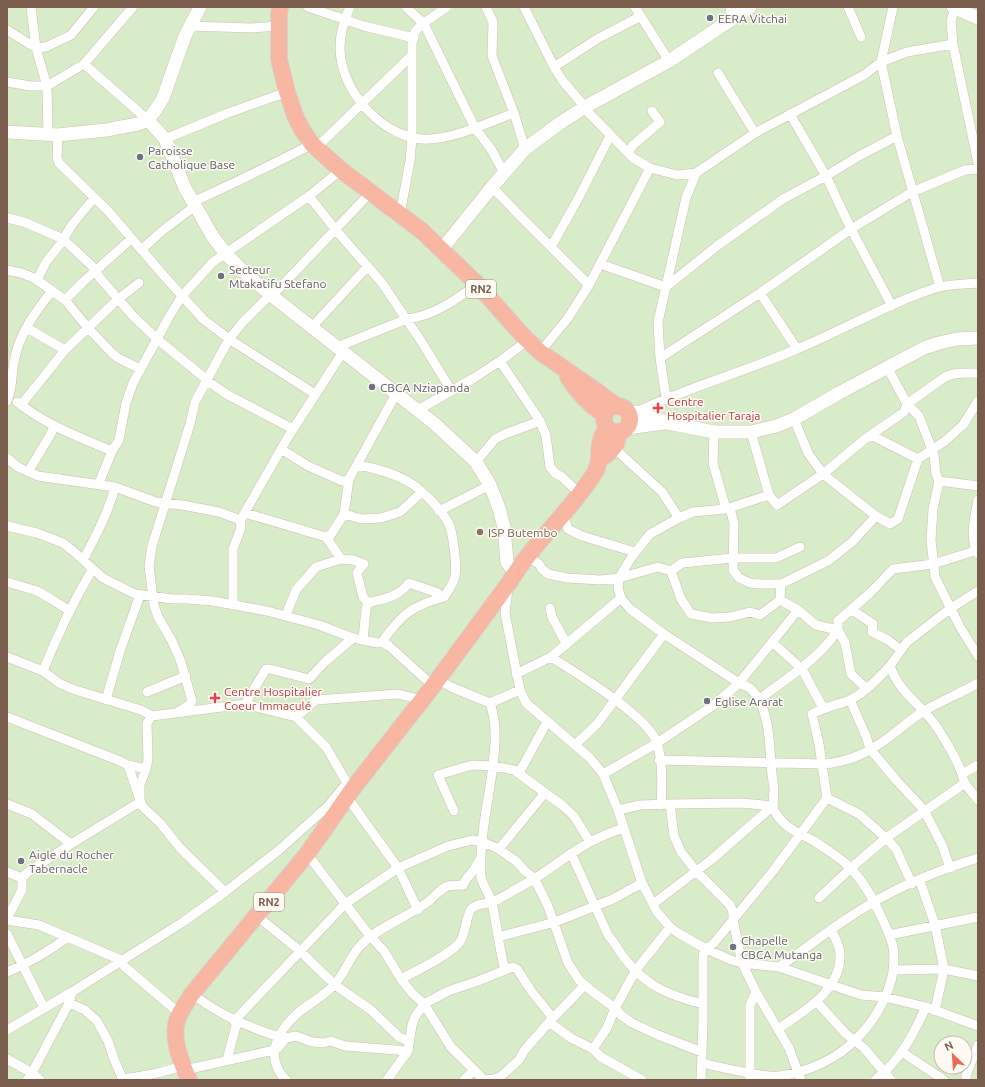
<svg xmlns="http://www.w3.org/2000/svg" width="985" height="1087" viewBox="0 0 985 1087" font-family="Ubuntu,sans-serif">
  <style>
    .green { fill: #d8ecc9; fill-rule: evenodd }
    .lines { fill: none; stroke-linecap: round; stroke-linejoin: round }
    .street-casing { stroke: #d1beb0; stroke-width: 10 }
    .secondary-casing { stroke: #d6c0b0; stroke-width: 14 }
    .highway-casing { stroke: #dad1cd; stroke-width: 18 }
    .street { stroke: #fff; stroke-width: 9 }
    .secondary { stroke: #fff; stroke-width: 13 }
    .highway { stroke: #f7b7a3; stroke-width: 16 }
    .worship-dot { fill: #6b7280; stroke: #fffaf3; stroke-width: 1.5 }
    .health-dot { fill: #e0444e; stroke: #fffaf3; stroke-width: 1.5 }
    .education-dot { fill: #8d6e63; stroke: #fffaf3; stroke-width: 1.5 }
    .labels { text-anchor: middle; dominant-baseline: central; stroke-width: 3; stroke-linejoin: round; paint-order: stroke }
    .shield { fill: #fffaf3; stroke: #a28b7f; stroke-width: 1 }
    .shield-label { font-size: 11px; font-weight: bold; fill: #7a5c4d }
    .worship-label { font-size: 12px; fill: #5b616d; stroke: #fffaf3; text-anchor: start }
    .health-label { font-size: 12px; fill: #be3a42; stroke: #fffaf3; text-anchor: start }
    .education-label { font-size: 12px; fill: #785e54; stroke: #fffaf3; text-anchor: start }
  </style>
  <rect width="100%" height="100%" fill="#fdf6ec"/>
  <path class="green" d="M7,7H978V1080H7ZM941,1043H965V1067H941Z"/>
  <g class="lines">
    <g class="street-casing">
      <path id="street" d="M31,7L36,48L47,86L48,134
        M308,7L364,26L414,38
        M350,7C344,20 340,34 340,48C340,91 385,142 430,139C459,137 487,123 514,113
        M406,7L424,24L475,128L491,149L504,173
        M486,7L493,22L492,56L514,113L525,149
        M524,7L554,67L562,80L585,107L587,111L633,158L650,168L677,175L696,173L755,133L864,75L881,62L893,7
        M635,7L669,61
        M848,7L861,37
        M955,8L951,21L953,44L978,163
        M729,20L731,7
        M189,26L251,28L279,26
        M7,30L36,48L46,47L71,35L94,7
        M84,64L148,120
        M554,67L597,39L641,16
        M718,73L755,133
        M7,82L31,86H47L84,64L133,7
        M790,114L826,176L851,229L892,306
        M58,135L57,157L59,163L108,211L165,277L203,319L229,339L315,394
        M165,139L228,113L287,92
        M316,148L412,55
        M628,153L633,145L660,122L652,111
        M492,187L520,216L589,285
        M309,196L335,229L382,283L421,341L451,390
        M193,202C233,183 273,165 312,144
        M400,214L410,161L412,138V43L415,32L421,25L447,7
        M7,218L24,222L63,239L91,265L100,278L133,316L157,339L206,379
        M551,247L578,199L610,136
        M141,250L162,231L195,206
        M600,264L666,287L717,246L783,199L826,176L859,156L897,136
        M7,270L21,273L34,278L65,300L88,328L112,353L118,358L140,369
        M37,280L46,262L62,242L71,226L94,198
        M940,287L897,136L881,62L907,52L953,44
        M760,293L797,349
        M272,296L371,192
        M65,300L83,282L131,239
        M312,327L368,266
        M27,328L65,350
        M337,347L407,319C433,316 456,300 477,284
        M540,352L568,318L589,285L650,168
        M660,358L760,293L851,229L912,192L965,170L978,169
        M500,361L540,421L546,436L550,467L555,473L562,477L580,494
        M887,367L907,404L919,416L934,455L936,474L939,481L933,509L931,540L935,577L960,627L978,656
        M206,380L228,395L293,429
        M666,398L660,358L658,322L686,198L696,173
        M7,401C13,389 11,375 14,362C19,334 35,312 52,291
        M17,402C46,425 79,437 112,451
        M21,405L65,350L117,300L139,283
        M416,411L474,378L500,361L523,344L525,338
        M636,412C688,387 744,372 797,349C844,330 890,302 939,287C951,284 966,284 978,283
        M794,419L808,453L823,474L876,516L890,524L898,519L918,459L945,441L963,425L978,401
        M714,432L713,463L726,509
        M751,432L769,495L777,505L823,474L865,439L904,412L907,404L945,377C954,372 968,373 978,373
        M871,435L918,459
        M614,448L662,492L679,518
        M281,449L308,466L342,481H346L349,479L396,394
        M7,458L18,467L38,476L115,487L156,502L182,505L219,512L235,518L240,521L241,528L233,549V605
        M476,462L495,439L505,434L540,421
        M357,465C375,468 393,473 409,482C422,490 442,510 449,524C453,534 457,564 455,576C454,583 448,591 444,597C411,606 401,615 382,642
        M28,472L52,432L53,426
        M939,481L978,486
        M99,483L112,451L119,440L126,403L133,383L169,317L182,296L213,262L309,196L341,170
        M978,500C975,517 969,539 978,554
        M730,508L734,524L733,570L739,578L750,583L760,584H781L828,561L852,542L876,516
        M439,511L490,485
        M245,513L326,537L341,559
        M344,514L362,519L381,518L400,512L422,492
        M240,521L288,437L343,352
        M557,521L566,523L568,529L582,536L635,552
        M7,526L37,533L63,543L73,551L103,578L135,594L172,599H187L213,601L267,611L319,625L353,638L378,643L382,642L389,646L433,686
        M326,537L330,536L344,514L349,479
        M528,557L539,564L542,569L548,574L567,578L600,580L619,578L658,567L671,571
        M83,560C96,536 108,513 115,487
        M671,571L681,599L691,614L712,618L730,617L750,612L760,615L780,600L781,584
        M671,571L682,563L733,558H776L800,547
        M7,582L37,591L51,599L70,611
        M508,589L505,613L520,690L526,703L590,758L603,774L618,810L642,883L657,912L670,927L678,933L706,949L731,960L742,963L779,967L861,995L885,997L926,1007L978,1026
        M978,591L951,608L907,642L890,666C900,694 920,703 936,726C946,741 956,757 962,774C963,777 963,780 965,783C968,789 974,794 978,800
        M780,600L798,610L816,625L838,630
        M368,603C385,598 397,598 409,583L438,593L440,598
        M550,608L552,617L566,643
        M852,610L873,624L872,632L888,640L901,650
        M286,615L296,590L316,567L341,559L353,560L364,564L357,573L363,597L368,603
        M363,640L366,609L368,603
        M772,642L802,669L823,708
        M7,657L43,671L59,683L72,689L141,710L152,716
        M551,657C576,673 648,716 657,743C663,762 662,785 661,805
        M890,666C878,678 866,692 850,700C837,705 825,707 812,714L819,744L827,798L859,814L886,838L896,849L912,884
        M43,671C57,636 73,602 92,570
        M516,674L551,657L621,598
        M438,679L451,687L490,703L520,690
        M867,689L851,674L845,643L838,630V621L870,593L893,569L933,564L978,550
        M147,692L186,676
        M106,700L120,651L140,595
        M758,700C787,678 818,660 838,630
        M850,700L866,736L870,749L897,781L924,810L942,845L950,868
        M490,703C498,726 495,750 492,773C487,808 479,843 481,877C482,884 489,893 492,903C497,925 499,948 505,970
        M245,704L266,669H270L309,679L326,661L353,638
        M178,712L190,704L192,701L181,662L172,641L158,617L154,605L149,566L152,546L190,424L195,402L229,339L243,322L270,295
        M7,717L120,761L128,765L142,806L161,824L180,848L225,892
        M296,717L316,700L398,694L422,700
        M576,744L597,724L664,634
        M659,760L823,764C850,762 870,752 892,735C903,727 912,718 924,711C941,701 961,693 978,683
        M128,765L146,769
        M519,773L547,722
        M603,774L657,743L714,705L739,683L798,610
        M962,774L978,765
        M347,797L398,868L418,910
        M7,804L32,814L71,844
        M670,804L674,836L681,852L696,871L730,905L733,912V920L742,963L756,992L789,1048L801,1080
        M618,810L640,805L670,804L742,803L773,806
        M454,811L438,775L472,765L493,766L514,770L563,806L574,816L590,842
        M499,849L544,794
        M571,853L608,935C616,944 619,952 626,960C647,987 671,996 703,1004
        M307,854L370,936L384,951L401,979L412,993L424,1004L451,1047L484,1080
        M7,872L22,878
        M920,881L935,925L944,969L935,1011
        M819,898L851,868L886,838L965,783
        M653,904L711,860L773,806
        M257,916L300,951L335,985L371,1010L399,1037L409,1041
        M7,918L22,890V878L28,872L71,844L140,802V785L146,769L148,760L147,723L152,716L245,704L296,717L326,747L347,783L354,787
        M7,920L39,925L121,960L124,966L180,1014
        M7,934L44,1008
        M889,935L978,917
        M498,937L555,922L613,899L642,883
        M779,967C815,942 851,913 890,893C917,879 949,867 978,858
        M894,970L944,969L978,976
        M7,972C30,963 49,951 68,937
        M401,979C416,971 450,955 460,942C466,933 466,914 472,908C480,902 489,905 497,900C509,893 522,886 534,879C553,867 570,853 590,842C600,837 612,832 623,828
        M192,994C220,1015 246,1026 279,1037
        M816,1001L846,1034L864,1048L891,1080
        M69,1003L85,1010L97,1021L108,1041L114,1059L123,1080
        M234,1021L345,904L398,868L448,846L472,840L483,842L499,849L517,862L525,871L534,878L548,906L568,963L579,980L593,992L615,1008L621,1015L632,1023L658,1035L702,1052
        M549,1022L571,1038L593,1049L601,1057L642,1080
        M778,1029C804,1011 842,990 840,953C839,944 835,937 831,930
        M7,1030L72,992L183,922L225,892L279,850L328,806L347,783
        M593,1049L607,1028L615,1008L636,970L670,927
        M902,1052L944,1080
        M7,1059L32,1073L40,1080
        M227,1060L237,1022
        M702,1063C718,1067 733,1070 749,1073C759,1075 769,1077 779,1076C790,1075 800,1072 811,1068C826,1062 838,1056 850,1045C876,1022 899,983 893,947C890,934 883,920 877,908C869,891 858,874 844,862C834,854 824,848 814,841C799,833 782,827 774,810C772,804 774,796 774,789C773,780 771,771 771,762C769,739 769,706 750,688C747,686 742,685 739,683L664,634L630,609L621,598L618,588L619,578L631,558L650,534L679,518L693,512L726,509L769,495
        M185,1070L274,1050L278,1048L286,1038L296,1036L312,1042L323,1043L331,1041L345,1046L408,1051
        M122,1079C143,1076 164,1073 183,1065
        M27,1080L32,1073L69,1003L72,992
        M286,1080C263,1057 278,1030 299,1012C309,1004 328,993 335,984C346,972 350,955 362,944C380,926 408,917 429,901C435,896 440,889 448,886C452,885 458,885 463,885L467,878L473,871L480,859
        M387,1080L408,1051L412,1025L415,1017L424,1004L448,991L478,981L513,967L517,969L532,992L553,1018
        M464,1080L474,1070
        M483,1080L494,1079L500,1077L519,1060L524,1051L549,1022L585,985
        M701,1080L703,1023V955L706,949L714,943L773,871L827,798
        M750,1080V1005L756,992
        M875,1080C900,1061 913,1035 926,1007
        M966,1080V1076L978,1045"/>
    </g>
    <g class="secondary-casing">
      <path id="secondary" d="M953,7L978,18
        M148,120L165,139L185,188L213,237L225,253L247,275L272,296L435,424L476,462L490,485L499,508L504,527L507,562L515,573
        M7,132L58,135L106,130L138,124L148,120L157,108L163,98L185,36L200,7
        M442,249L492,187L525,149L560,123L585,107L669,61L750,7
        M629,414L636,412L668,423L714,432H751L776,426L794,419L839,393L924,348L939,343L957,339L978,338
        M628,427H634L664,423"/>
    </g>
    <g class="highway-casing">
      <path id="highway" d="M280,7L279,14V59L287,92L296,118L303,131L312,144L341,170L422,231L477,284L525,338L540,352L595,390L615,405
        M568,377C577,392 589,404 604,415
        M604 419a13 13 0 1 1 26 0a13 13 0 1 1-26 0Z
        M600,460C610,452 619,446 618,432
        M189,1080C182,1064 173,1043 176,1025C178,1013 186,1004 192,994L307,854L354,787L433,686L509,583C532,544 569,513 594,474C602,462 597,451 601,439C602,435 605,431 607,428"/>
    </g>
    <use href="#street" class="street"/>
    <use href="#secondary" class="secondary"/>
    <use href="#highway" class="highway"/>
  </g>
  <g class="worship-dot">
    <circle cx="710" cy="18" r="4"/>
    <circle cx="140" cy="157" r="4"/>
    <circle cx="221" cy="276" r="4"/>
    <circle cx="372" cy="387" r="4"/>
    <circle cx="707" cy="701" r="4"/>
    <circle cx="21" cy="861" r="4"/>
    <circle cx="733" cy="947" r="4"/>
  </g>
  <g class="health-dot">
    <path d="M656 402h4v4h4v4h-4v4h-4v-4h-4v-4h4z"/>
    <path d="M213 692h4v4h4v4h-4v4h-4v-4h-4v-4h4z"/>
  </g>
  <circle class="education-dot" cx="480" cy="532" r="4"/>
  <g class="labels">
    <g class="shield">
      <rect x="466" y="280" width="30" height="18" rx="3"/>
      <rect x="254" y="893" width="30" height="18" rx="3"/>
    </g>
    <g class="shield-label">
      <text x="481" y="289">RN2</text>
      <text x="269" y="902">RN2</text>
    </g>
    <g class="worship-label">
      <text x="718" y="18">EERA Vitchai</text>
      <text x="148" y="150">Paroisse<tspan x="148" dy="14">Catholique Base</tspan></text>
      <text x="229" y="269">Secteur<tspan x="229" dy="14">Mtakatifu Stefano</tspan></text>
      <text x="380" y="387">CBCA Nziapanda</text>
      <text x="715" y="701">Eglise Ararat</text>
      <text x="29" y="854">Aigle du Rocher<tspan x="29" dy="14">Tabernacle</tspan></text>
      <text x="741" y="940">Chapelle<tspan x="741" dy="14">CBCA Mutanga</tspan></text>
    </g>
    <g class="health-label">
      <text x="667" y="401">Centre<tspan x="667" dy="14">Hospitalier Taraja</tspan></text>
      <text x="224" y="691">Centre Hospitalier<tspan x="224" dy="14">Coeur Immaculé</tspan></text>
    </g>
    <g class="education-label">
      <text x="488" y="532">ISP Butembo</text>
    </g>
  </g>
  <rect width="985" height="1087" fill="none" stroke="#7a5c4d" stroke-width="16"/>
  <g transform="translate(953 1055) rotate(335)"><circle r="19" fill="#fffaf3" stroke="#cabbb1"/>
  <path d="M0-3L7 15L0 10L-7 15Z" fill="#e76f51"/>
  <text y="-6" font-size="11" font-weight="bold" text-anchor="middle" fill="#7a5c4d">N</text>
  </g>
</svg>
